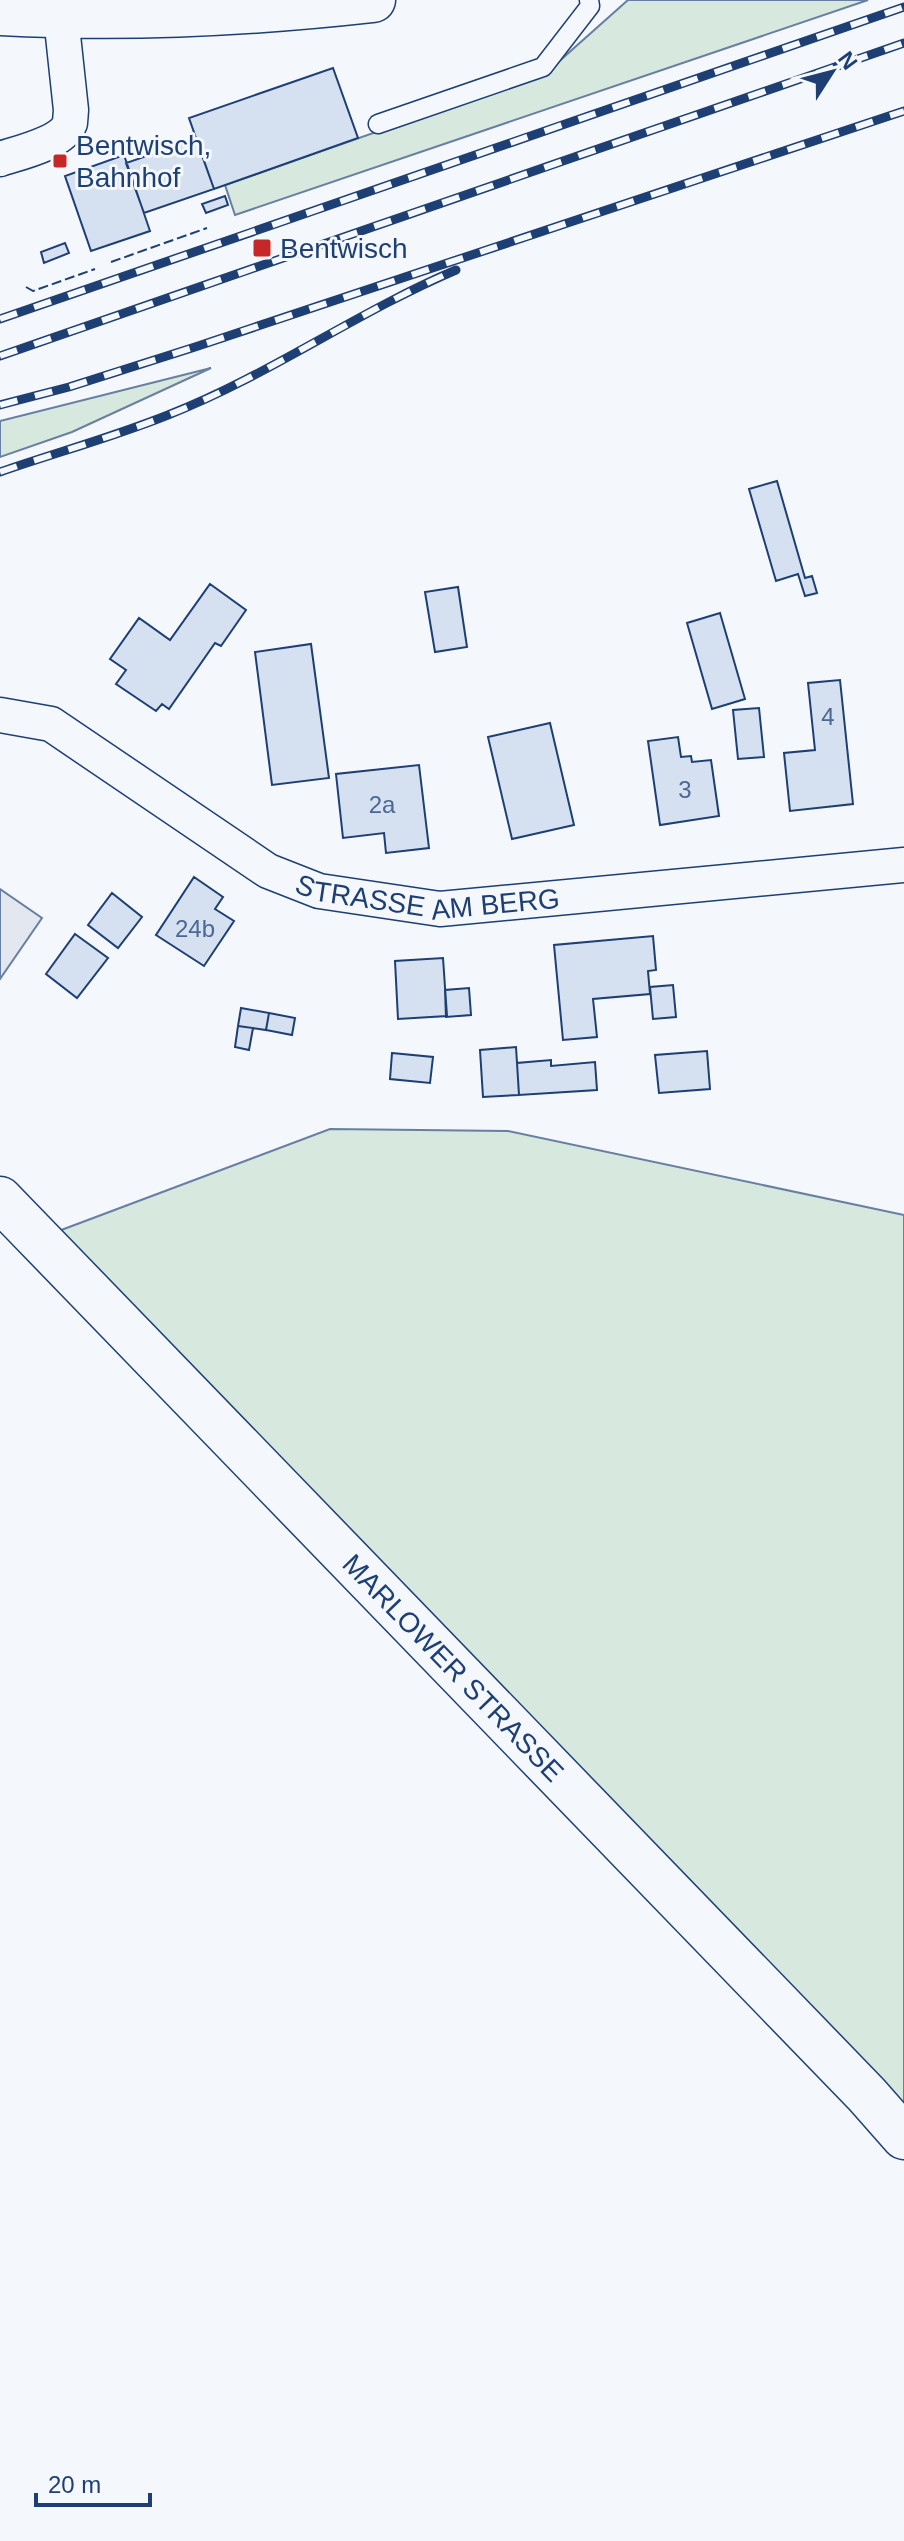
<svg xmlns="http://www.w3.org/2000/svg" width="904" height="2541" viewBox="0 0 904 2541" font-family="Helvetica,sans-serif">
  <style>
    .green { fill: #d7e8df; stroke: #687fa3; stroke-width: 2 }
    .parking { fill: #e3e8f0; stroke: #687fa3; stroke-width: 2 }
    .building { fill: #d5e0f0; stroke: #1d3f73; stroke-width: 2 }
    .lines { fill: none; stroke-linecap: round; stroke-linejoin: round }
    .service-casing { stroke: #1d3f73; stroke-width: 21 }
    .minor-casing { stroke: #1d3f73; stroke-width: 37 }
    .secondary-casing { stroke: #1d3f73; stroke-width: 47 }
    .service { stroke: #f4f7fb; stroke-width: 18 }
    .minor { stroke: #f4f7fb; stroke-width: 34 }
    .secondary { stroke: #f4f7fb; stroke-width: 44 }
    .rail-casing { stroke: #1d3f73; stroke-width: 9 }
    .rail { stroke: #f4f7fb; stroke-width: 6; stroke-dasharray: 18; stroke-linecap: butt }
    .fence { stroke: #1d3f73; stroke-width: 2; stroke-dasharray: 10 4; stroke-linecap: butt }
    .poi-dot { fill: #c62828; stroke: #f4f7fb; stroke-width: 3 }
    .labels { text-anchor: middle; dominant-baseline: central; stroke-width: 6; stroke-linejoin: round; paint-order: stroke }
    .number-label { font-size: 24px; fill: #4b6792 }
    .poi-label { font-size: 28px; fill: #1d3f73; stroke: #f4f7fb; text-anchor: start }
    .street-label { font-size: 28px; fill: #1d3f73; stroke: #f4f7fb }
  </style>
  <rect width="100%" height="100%" fill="#f4f7fb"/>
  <path class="green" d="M628,0H868L235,215L225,185L547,72Z
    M211,368L72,432L0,457V421Z
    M330,1129L508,1131L904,1215V2109L56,1232Z"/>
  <path class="parking" d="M0,889L42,918L0,979Z"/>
  <path class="building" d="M333,68L358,138L214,189L189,118Z
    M196,139L214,189L144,213L126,163Z
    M124,155L150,231L91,251L65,176Z
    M225,196L228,205L206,213L202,204Z
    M65,243L69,253L44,263L41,252Z
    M777,481L805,578L812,576L817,593L805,596L798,574L776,581L749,489Z
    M210,584L246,610L221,646L215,643L169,709L162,704L156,711L116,684L126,670L110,659L139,618L170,640Z
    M458,587L467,647L435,652L425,592Z
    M720,613L745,699L712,709L687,623Z
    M311,644L329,778L272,785L255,652Z
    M840,680L853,804L790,811L784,753L815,750L808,683Z
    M759,708L764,757L738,759L733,710Z
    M550,723L574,825L512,839L488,737Z
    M678,737L681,757L691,756L692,762L711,760L719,816L660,825L648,741Z
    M419,765L429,848L386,853L384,833L343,838L336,774Z
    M194,877L223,897L215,909L234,921L204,966L156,935Z
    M112,893L142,917L118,948L88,925Z
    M75,934L108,958L77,998L46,974Z
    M653,936L656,970L648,971L650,994L593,999L597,1037L563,1040L554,945Z
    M443,958L447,1016L398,1019L395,961Z
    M673,985L676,1017L653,1019L650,987Z
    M469,988L471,1015L446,1017L445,990Z
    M241,1008L269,1013L266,1030L238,1026Z
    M269,1013L295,1018L292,1035L266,1030Z
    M238,1026L253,1028L249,1050L235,1047Z
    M516,1047L519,1095L483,1097L480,1050Z
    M707,1051L710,1089L659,1093L655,1055Z
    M392,1053L433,1057L430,1083L390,1079Z
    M551,1060V1066L595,1062L597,1090L519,1095L517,1063Z"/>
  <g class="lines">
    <g class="service-casing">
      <path id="service" d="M378,124L543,67L590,6L589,0"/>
    </g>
    <g class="minor-casing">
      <g id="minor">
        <path d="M0,159C18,153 63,143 70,123C70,122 71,111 71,110L61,17"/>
        <path id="s1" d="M0,715L51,724L268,871L319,891L440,909L904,865"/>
      </g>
    </g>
    <g class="secondary-casing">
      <g id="secondary">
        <path d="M0,13C125,20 248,14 373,0"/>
        <path id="s2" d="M0,1199L867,2095L904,2137"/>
      </g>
    </g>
    <use href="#service" class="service"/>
    <use href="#minor" class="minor"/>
    <use href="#secondary" class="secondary"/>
    <g class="rail-casing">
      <path id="rail" d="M0,319L904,7
        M0,356L904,43
        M0,405L69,387L195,347L904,111
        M0,472C55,453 113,437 168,415C268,376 357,312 456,270"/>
    </g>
    <use href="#rail" class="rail"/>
    <path class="fence" d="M111,262L207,228
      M26,287L33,291L95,269"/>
  </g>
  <g class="poi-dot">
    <rect x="52" y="153" width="16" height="16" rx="4"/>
    <rect x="252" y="238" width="20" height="20" rx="4"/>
  </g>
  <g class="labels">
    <g class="number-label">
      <text x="828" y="716">4</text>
      <text x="685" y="789">3</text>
      <text x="382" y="804">2a</text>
      <text x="195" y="928">24b</text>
    </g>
    <g class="poi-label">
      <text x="76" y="145">Bentwisch,<tspan x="76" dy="32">Bahnhof</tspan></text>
      <text x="280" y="248">Bentwisch</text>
    </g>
    <g class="street-label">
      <text stroke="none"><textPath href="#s1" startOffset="478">STRASSE AM BERG</textPath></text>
      <text stroke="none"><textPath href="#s2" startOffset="652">MARLOWER STRASSE</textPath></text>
    </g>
  </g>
  <g transform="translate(832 72) rotate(54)" stroke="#f4f7fb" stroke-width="6" paint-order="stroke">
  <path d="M0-6L14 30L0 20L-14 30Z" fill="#1d3f73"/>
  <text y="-12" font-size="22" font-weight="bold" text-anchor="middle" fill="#1d3f73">N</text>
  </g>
  <path d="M36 2493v12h114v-12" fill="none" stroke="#1d3f73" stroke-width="4"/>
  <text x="48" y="2493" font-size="24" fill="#1d3f73" stroke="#f4f7fb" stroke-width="6" paint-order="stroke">20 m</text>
</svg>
